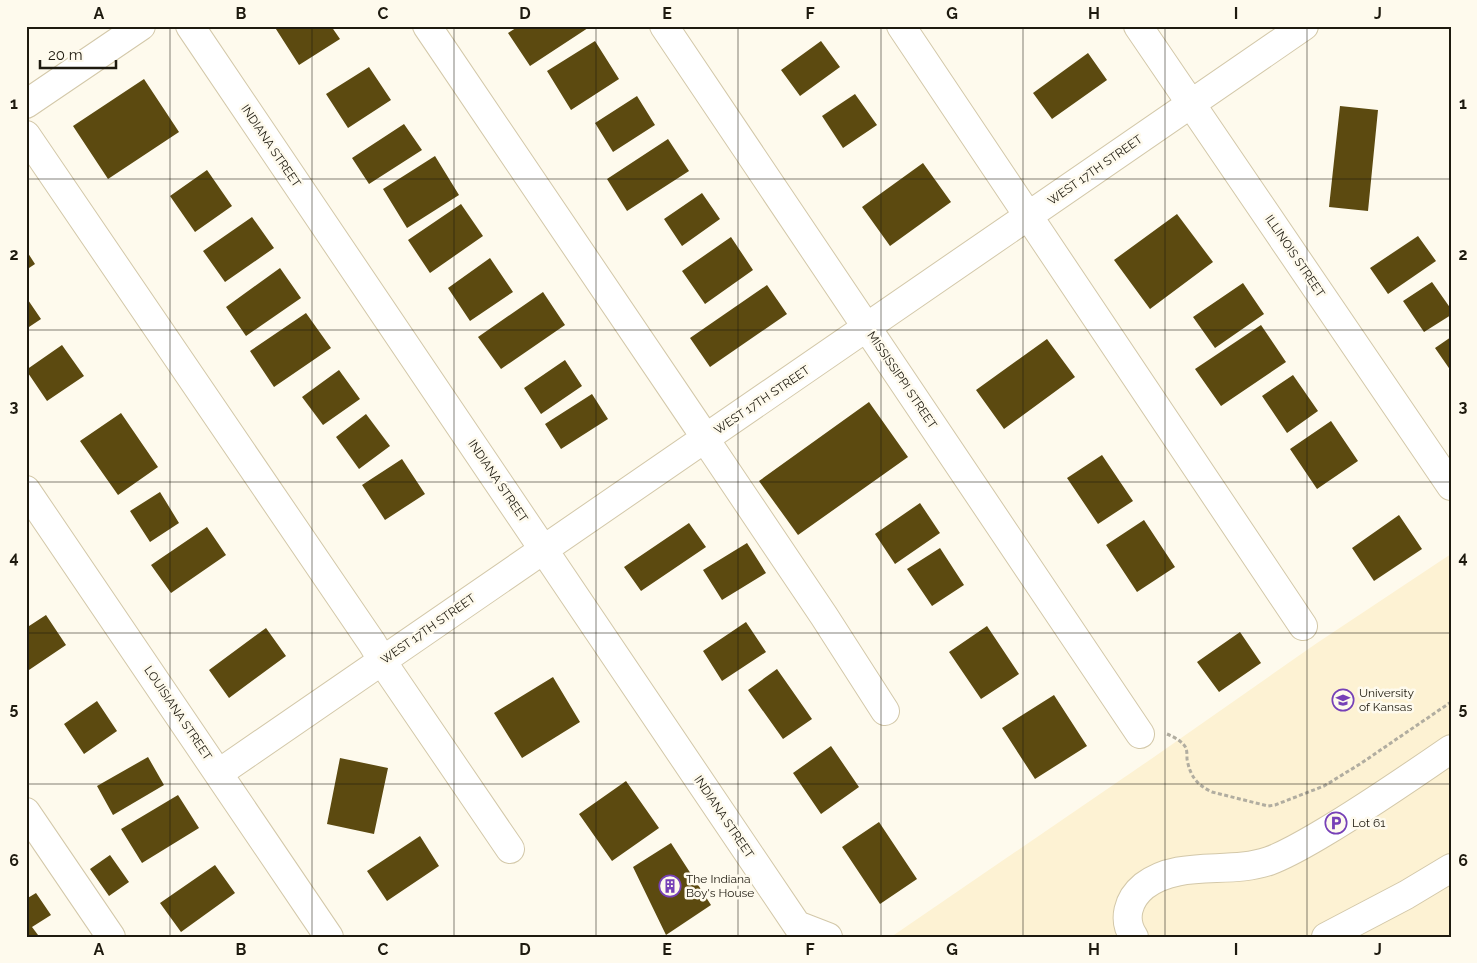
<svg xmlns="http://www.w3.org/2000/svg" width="1477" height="963" viewBox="0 0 1477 963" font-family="Raleway,sans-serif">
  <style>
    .built { fill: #fdf2d3 }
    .building { fill: #5c4a10 }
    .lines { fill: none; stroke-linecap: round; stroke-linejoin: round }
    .minor-casing { stroke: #d3c8a9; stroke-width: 30 }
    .path { stroke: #b1ada0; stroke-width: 3; stroke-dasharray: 4 2.5; stroke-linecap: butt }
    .minor { stroke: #fff; stroke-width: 28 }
    .grid { fill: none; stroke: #1e1a0f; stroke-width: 1; stroke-opacity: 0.55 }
    .labels { text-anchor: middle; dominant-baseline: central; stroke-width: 5; stroke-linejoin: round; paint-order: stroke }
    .street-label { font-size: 12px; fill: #1e1a0f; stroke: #fefaed }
    .poi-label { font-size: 12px; fill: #1e1a0f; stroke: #fefaed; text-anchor: start }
    .neatline { fill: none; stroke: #1e1a0f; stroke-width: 2 }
    .grid-label { font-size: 16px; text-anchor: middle; font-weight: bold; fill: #1e1a0f }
  </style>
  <rect width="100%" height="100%" fill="#fefaed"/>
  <path class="built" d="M1451,554V937H891L1154,757L1317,643Z"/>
  <path class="building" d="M274,26H331L340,39L299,65Z
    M519,26H591L530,66L508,33Z
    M595,41L619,79L571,110L547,71Z
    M821,41L840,67L800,96L781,70Z
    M1088,53L1107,80L1052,119L1033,93Z
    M369,67L391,100L348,128L326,94Z
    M144,79L179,132L108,179L73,126Z
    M855,94L877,125L843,148L822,116Z
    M637,96L655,125L613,152L595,123Z
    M1340,106L1378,110L1368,211L1329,207Z
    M404,124L422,150L369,184L352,158Z
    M668,139L689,171L627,211L607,179Z
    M435,156L459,195L407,228L383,189Z
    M923,163L951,202L890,246L862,207Z
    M207,170L232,206L195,232L170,196Z
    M702,193L720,219L682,246L664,219Z
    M461,204L483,236L430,273L408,240Z
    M1177,214L1213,262L1150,309L1114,260Z
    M252,217L274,248L225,282L203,251Z
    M1418,236L1436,261L1388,294L1370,268Z
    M731,237L753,270L705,304L682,271Z
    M26,250L35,264L26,270Z
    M490,258L513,292L470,321L448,288Z
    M280,268L301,298L246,336L226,307Z
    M1432,282L1451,309V315L1424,332L1403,301Z
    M1243,283L1264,314L1215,348L1193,317Z
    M767,285L787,314L710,367L690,338Z
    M543,292L565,325L501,369L478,337Z
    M26,297L41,319L26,329Z
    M306,313L331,348L274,387L250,351Z
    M1261,325L1286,362L1221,406L1195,369Z
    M1451,337V371L1435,348Z
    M1047,339L1075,377L1004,429L976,390Z
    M62,345L84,376L47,401L26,370Z
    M565,360L582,386L541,414L524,388Z
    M339,370L360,399L323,425L302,397Z
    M1293,375L1318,411L1287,433L1262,396Z
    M592,394L608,419L561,449L545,424Z
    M869,402L908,457L798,535L759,481Z
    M121,413L158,467L118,495L80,441Z
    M366,414L390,446L359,469L336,437Z
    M1331,421L1358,461L1317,489L1290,449Z
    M1102,455L1133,501L1098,524L1067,478Z
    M402,459L425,494L385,520L362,485Z
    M160,492L179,523L150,542L130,511Z
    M920,503L940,533L895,564L875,534Z
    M1399,515L1422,549L1374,581L1352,548Z
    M1144,520L1175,567L1137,592L1106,545Z
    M689,523L706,547L641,591L624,567Z
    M207,527L226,555L171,593L151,565Z
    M747,543L766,573L722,600L703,570Z
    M940,548L964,585L932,606L907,569Z
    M46,615L66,645L26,672V628Z
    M746,622L766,652L722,681L703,651Z
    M987,626L1019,674L981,699L949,652Z
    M266,628L286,656L229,698L209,670Z
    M1240,632L1261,663L1219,692L1197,662Z
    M777,669L812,719L783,739L748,690Z
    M553,677L580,722L522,758L494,713Z
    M1054,695L1087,746L1035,779L1002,728Z
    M97,701L117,731L84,754L64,724Z
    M831,746L859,787L821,814L793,773Z
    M148,757L164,785L113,815L97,786Z
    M340,758L388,768L374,834L327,824Z
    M626,781L659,828L612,861L579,814Z
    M178,795L199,828L142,863L121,829Z
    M879,822L917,879L880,904L842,847Z
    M420,836L439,866L387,901L367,871Z
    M671,843L711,905L666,935L633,867Z
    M110,855L129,882L109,896L90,869Z
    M215,865L235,893L181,932L160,903Z
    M36,893L51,915L32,927L38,935L35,937H26V899Z"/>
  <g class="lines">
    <g class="minor-casing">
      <path id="minor" d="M190,26L805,937
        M427,26L697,425L713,451L824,616L885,711
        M664,26L1140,734
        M901,26L1303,626
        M1138,26L1451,486
        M26,104L141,26
        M26,135L372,643L390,673L510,849
        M26,490L329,937
        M219,773L1304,26
        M26,812L111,937
        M797,925L828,937
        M1134,937C1122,920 1128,899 1144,886C1179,859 1229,875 1269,861C1288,854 1306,843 1323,833C1367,807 1409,778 1451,749
        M1326,937L1406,895L1451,868"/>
    </g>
    <path class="path" d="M1167,734C1174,737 1182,741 1186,748C1187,751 1187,755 1187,759C1190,776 1197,785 1212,792L1268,806L1275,805L1324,786L1360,764L1451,702"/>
    <use href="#minor" class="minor"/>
  </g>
  <path class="grid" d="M170,26V937M312,26V937M454,26V937M596,26V937M738,26V937M881,26V937M1023,26V937M1165,26V937M1307,26V937M26,179H1451M26,330H1451M26,482H1451M26,633H1451M26,784H1451"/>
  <defs>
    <g id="university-ring" transform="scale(1.125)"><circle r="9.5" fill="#fefaed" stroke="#7640b7" stroke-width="1.5"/><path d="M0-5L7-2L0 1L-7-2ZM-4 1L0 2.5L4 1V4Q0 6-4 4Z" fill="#7640b7"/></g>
    <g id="parking-ring" transform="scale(1.125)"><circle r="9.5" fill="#fefaed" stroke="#7640b7" stroke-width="1.5"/><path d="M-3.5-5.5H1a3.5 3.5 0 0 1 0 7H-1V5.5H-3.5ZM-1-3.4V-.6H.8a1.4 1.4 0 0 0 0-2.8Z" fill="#7640b7"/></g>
    <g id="building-ring" transform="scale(1.125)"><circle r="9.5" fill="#fefaed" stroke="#7640b7" stroke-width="1.5"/><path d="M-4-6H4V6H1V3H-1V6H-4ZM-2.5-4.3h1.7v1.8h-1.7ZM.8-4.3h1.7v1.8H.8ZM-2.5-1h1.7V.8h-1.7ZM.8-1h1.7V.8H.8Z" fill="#7640b7"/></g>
  </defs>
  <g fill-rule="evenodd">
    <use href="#university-ring" x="1343" y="700"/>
    <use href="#parking-ring" x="1336" y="823"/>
    <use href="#building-ring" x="670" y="886"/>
  </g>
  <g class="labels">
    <g class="street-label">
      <text transform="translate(271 146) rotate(56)">INDIANA STREET</text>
      <text transform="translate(1095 170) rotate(-35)">WEST 17TH STREET</text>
      <text transform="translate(1295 256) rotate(56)">ILLINOIS STREET</text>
      <text transform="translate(902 380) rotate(56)">MISSISSIPPI STREET</text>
      <text transform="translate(762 400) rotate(-34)">WEST 17TH STREET</text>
      <text transform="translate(498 481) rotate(56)">INDIANA STREET</text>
      <text transform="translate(428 629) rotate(-35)">WEST 17TH STREET</text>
      <text transform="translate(178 713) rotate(56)">LOUISIANA STREET</text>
      <text transform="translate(724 817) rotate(56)">INDIANA STREET</text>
    </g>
    <g class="poi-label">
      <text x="1359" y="693">University<tspan x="1359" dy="14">of Kansas</tspan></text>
      <text x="1352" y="823">Lot 61</text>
      <text x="686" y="879">The Indiana<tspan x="686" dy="14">Boy's House</tspan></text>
    </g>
  </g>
  <rect width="1477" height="963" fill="none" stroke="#fefaed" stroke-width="55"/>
  <path d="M40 60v8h76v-8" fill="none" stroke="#1e1a0f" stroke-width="2.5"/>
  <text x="48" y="60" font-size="15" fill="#1e1a0f" stroke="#fefaed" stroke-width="4" paint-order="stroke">20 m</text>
  <rect x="28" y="28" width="1422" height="908" class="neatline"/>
  <g class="grid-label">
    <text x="99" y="19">A</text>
    <text x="241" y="19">B</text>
    <text x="383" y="19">C</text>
    <text x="525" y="19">D</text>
    <text x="667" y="19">E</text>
    <text x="810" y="19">F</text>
    <text x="952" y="19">G</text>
    <text x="1094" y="19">H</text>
    <text x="1236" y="19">I</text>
    <text x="1378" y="19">J</text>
    <text x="14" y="109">1</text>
    <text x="1463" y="109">1</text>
    <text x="14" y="260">2</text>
    <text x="1463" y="260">2</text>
    <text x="14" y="412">3</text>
    <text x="1463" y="412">3</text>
    <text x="14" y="563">4</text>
    <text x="1463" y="563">4</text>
    <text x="14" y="714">5</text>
    <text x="1463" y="714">5</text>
    <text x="14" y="866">6</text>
    <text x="1463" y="866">6</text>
    <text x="99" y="955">A</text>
    <text x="241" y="955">B</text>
    <text x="383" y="955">C</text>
    <text x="525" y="955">D</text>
    <text x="667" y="955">E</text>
    <text x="810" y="955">F</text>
    <text x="952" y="955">G</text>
    <text x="1094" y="955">H</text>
    <text x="1236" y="955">I</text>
    <text x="1378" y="955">J</text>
  </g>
</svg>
